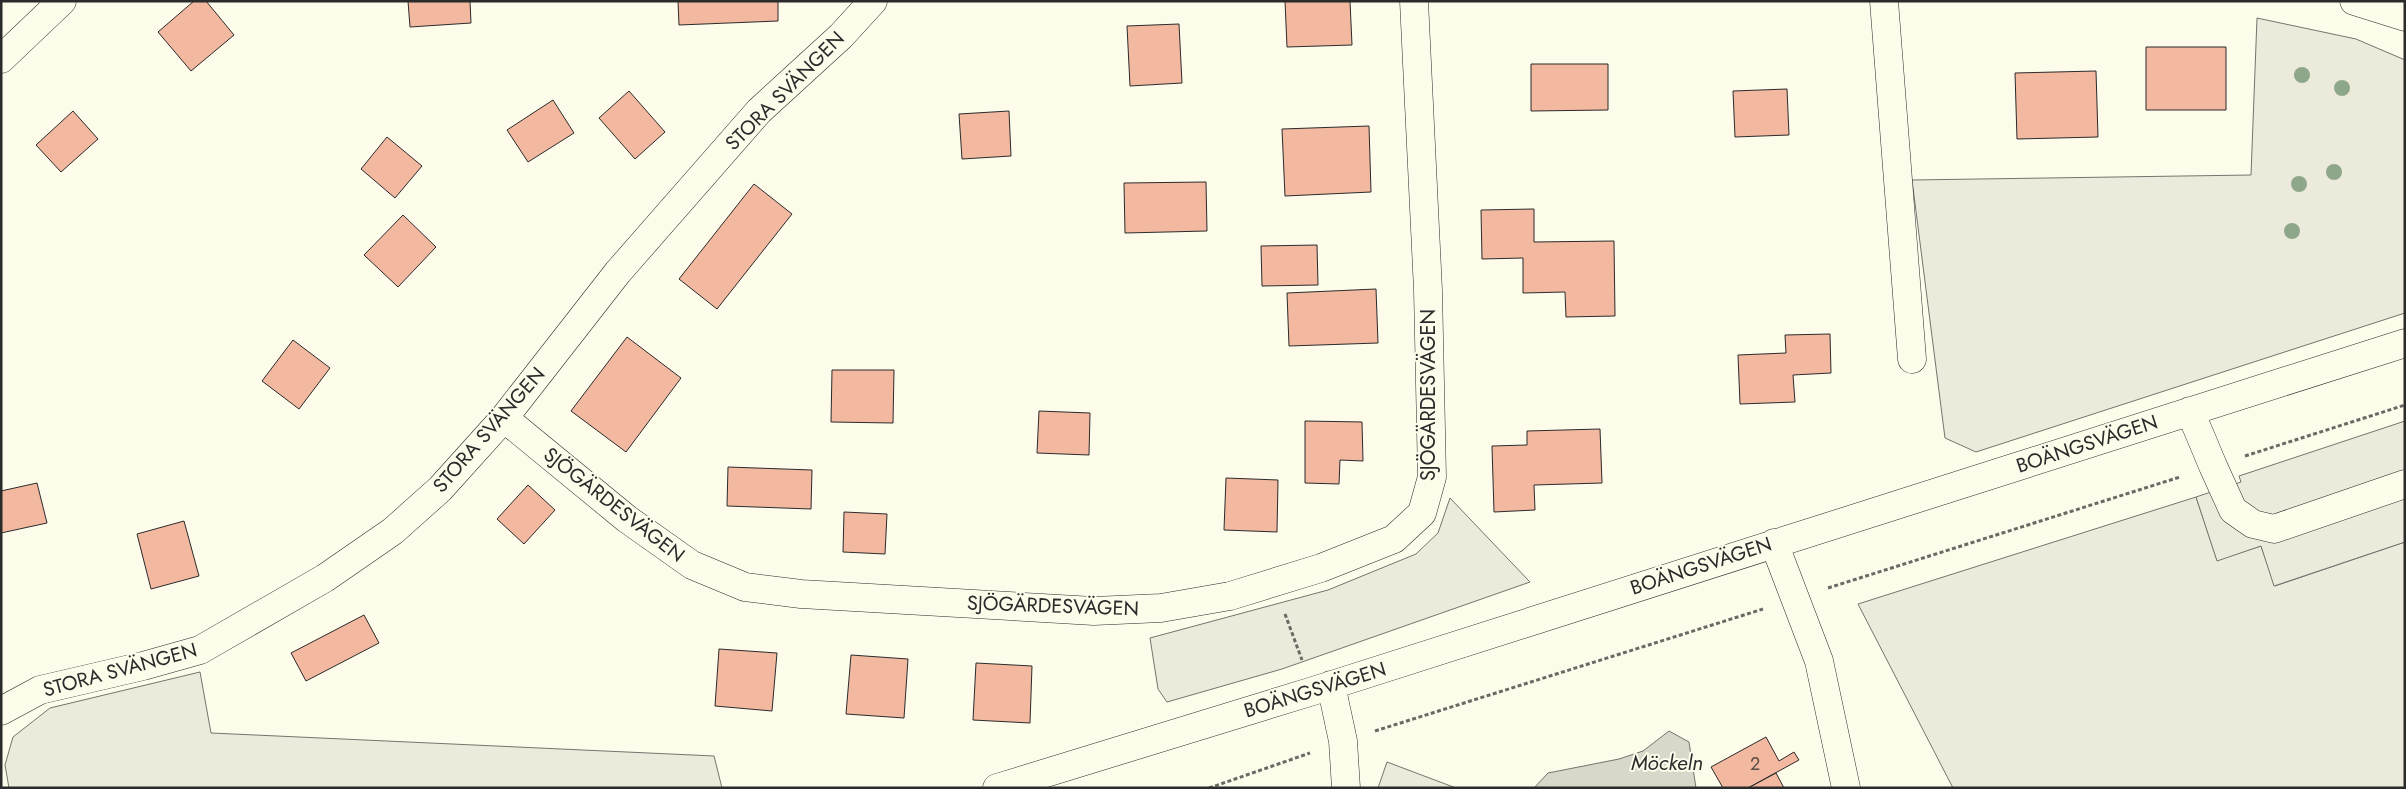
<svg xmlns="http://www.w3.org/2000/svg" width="2406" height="789" viewBox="0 0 2406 789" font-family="Jost,sans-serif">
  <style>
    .green { fill: #ecebdb; stroke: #74746e }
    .parking { fill: #eceadb; stroke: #74746e }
    .water { fill: #d8d7c9; stroke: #74746e }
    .building { fill: #f2b8a0; stroke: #2b2b2b }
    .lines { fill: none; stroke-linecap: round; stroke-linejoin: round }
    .minor-casing { stroke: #2b2b2b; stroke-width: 29 }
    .path { stroke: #6a6964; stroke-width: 3; stroke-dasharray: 4 2.5; stroke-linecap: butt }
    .minor { stroke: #fdfbea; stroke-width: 28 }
    .tree { fill: #8ea78a }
    .labels { text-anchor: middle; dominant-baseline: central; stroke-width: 4; stroke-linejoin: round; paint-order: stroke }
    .number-label { font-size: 18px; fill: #5d4e48 }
    .street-label { font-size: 20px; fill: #2b2b2b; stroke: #fdfbea }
    .water-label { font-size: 21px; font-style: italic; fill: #2b2b2b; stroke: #fdfbea }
  </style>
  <rect width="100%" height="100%" fill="#fdfbea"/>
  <path class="green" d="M2257,18L2356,39L2405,60V313L1976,452L1945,438L1912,180L2251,175Z
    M2196,497L2217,560L2261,546L2275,586L2405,542V788H1953L1858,604Z
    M1450,498L1530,582L1282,669L1167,702L1158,689L1150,638L1328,590L1416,554L1438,533Z
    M200,672L211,733L714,756L722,788H9L5,765L13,737L50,708Z"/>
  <path class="parking" d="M2405,421V542L2274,586L2261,546L2217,561L2196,497L2241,482L2239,476Z
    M1387,762L1456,788H1378Z"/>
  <path class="water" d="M1669,731L1689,742L1696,788H1534L1548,773L1619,759L1643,751Z"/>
  <path class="building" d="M194,1H206L234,35L191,71L158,32Z
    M408,1H470L471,23L410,27Z
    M678,1H778V21L679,25Z
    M1285,1H1350L1352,45L1287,47Z
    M1179,24L1182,83L1130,86L1127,26Z
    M2146,47H2226V110H2146Z
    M1531,64H1608V110L1531,111Z
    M2096,71L2098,137L2017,139L2015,73Z
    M1787,89L1789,135L1735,137L1733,91Z
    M629,91L665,132L635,159L599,118Z
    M553,100L574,133L528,162L507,130Z
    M73,111L98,139L61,172L36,145Z
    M1009,111L1011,156L962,159L959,114Z
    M1369,126L1371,192L1285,196L1282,129Z
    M387,137L422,166L395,198L361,169Z
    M1206,182L1207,231L1125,233L1124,183Z
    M754,184L792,214L717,309L679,279Z
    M1534,209V242L1614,241L1615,316L1566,317L1565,292L1523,293V258L1482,259L1481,210Z
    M403,215L436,247L398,287L364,255Z
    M1317,245L1318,285L1262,286L1261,246Z
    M1376,289L1378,343L1289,346L1287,293Z
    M1830,334L1831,373L1793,375L1795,402L1740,404L1738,355L1786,353L1785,335Z
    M627,337L681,378L626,452L571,411Z
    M293,340L330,368L299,409L262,381Z
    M832,370H894L893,423L831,422Z
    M1039,411L1090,413L1089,455L1037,453Z
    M1305,421L1362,422L1363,461L1340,460L1339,484L1305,483Z
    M1600,429L1602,483L1534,485L1535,510L1494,512L1492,446L1527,445V431Z
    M728,467L812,470L811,509L727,506Z
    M1226,478L1278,480L1277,532L1224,530Z
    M37,483L47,523L1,533V491Z
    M528,485L555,510L524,544L497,519Z
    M844,512L887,514L885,554L843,552Z
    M184,521L199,576L151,589L137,534Z
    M364,615L379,643L306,681L291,653Z
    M719,649L777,653L772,711L715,706Z
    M851,655L908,659L904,718L846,714Z
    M976,663L1032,666L1030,723L973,720Z
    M1766,737L1779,761L1794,752L1799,760L1748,788H1723L1711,767Z
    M1776,773L1784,788H1748Z"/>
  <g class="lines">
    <g class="minor-casing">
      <path id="minor" d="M1884,1L1912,359
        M2354,1L2405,17
        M1,59L62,1
        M2190,411L2213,466L2233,510L2253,524L2274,529L2405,484
        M504,418L627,519L692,565L745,587L801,594L1094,611L1161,608L1230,596L1321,568L1394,539L1422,513L1432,477L1428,290L1414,1
        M1774,543L1819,661L1846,788
        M1331,685L1343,741L1346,788
        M1,711L40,690L143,666L200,650L325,578L393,531L440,489L504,418L618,272L759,111L841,36L873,1
        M997,788L1313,691L2405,343"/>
    </g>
    <path class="path" d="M2245,456L2405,405
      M1828,588L2180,477
      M1285,614L1302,660
      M1375,731L1763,609
      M1209,788L1310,753"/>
    <use href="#minor" class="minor"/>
  </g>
  <g class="tree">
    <circle cx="2302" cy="75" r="8"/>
    <circle cx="2342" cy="88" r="8"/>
    <circle cx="2334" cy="172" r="8"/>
    <circle cx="2299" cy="184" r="8"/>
    <circle cx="2292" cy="231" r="8"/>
  </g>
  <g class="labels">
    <g class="number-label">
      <text x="1755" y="764">2</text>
    </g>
    <g class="street-label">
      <text transform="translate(785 91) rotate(-45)">STORA SVÄNGEN</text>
      <text transform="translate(1428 395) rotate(-90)">SJÖGÄRDESVÄGEN</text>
      <text transform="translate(489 430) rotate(-49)">STORA SVÄNGEN</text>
      <text transform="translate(2087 444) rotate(-18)">BOÄNGSVÄGEN</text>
      <text transform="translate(614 505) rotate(38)">SJÖGÄRDESVÄGEN</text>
      <text transform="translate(1701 566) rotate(-18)">BOÄNGSVÄGEN</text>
      <text transform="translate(1053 606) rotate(2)">SJÖGÄRDESVÄGEN</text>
      <text transform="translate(120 670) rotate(-15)">STORA SVÄNGEN</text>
      <text transform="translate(1315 690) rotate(-17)">BOÄNGSVÄGEN</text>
    </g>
    <g class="water-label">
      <text x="1667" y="763">Möckeln</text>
    </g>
  </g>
  <rect width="2406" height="789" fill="none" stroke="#2b2b2b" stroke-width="5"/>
</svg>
